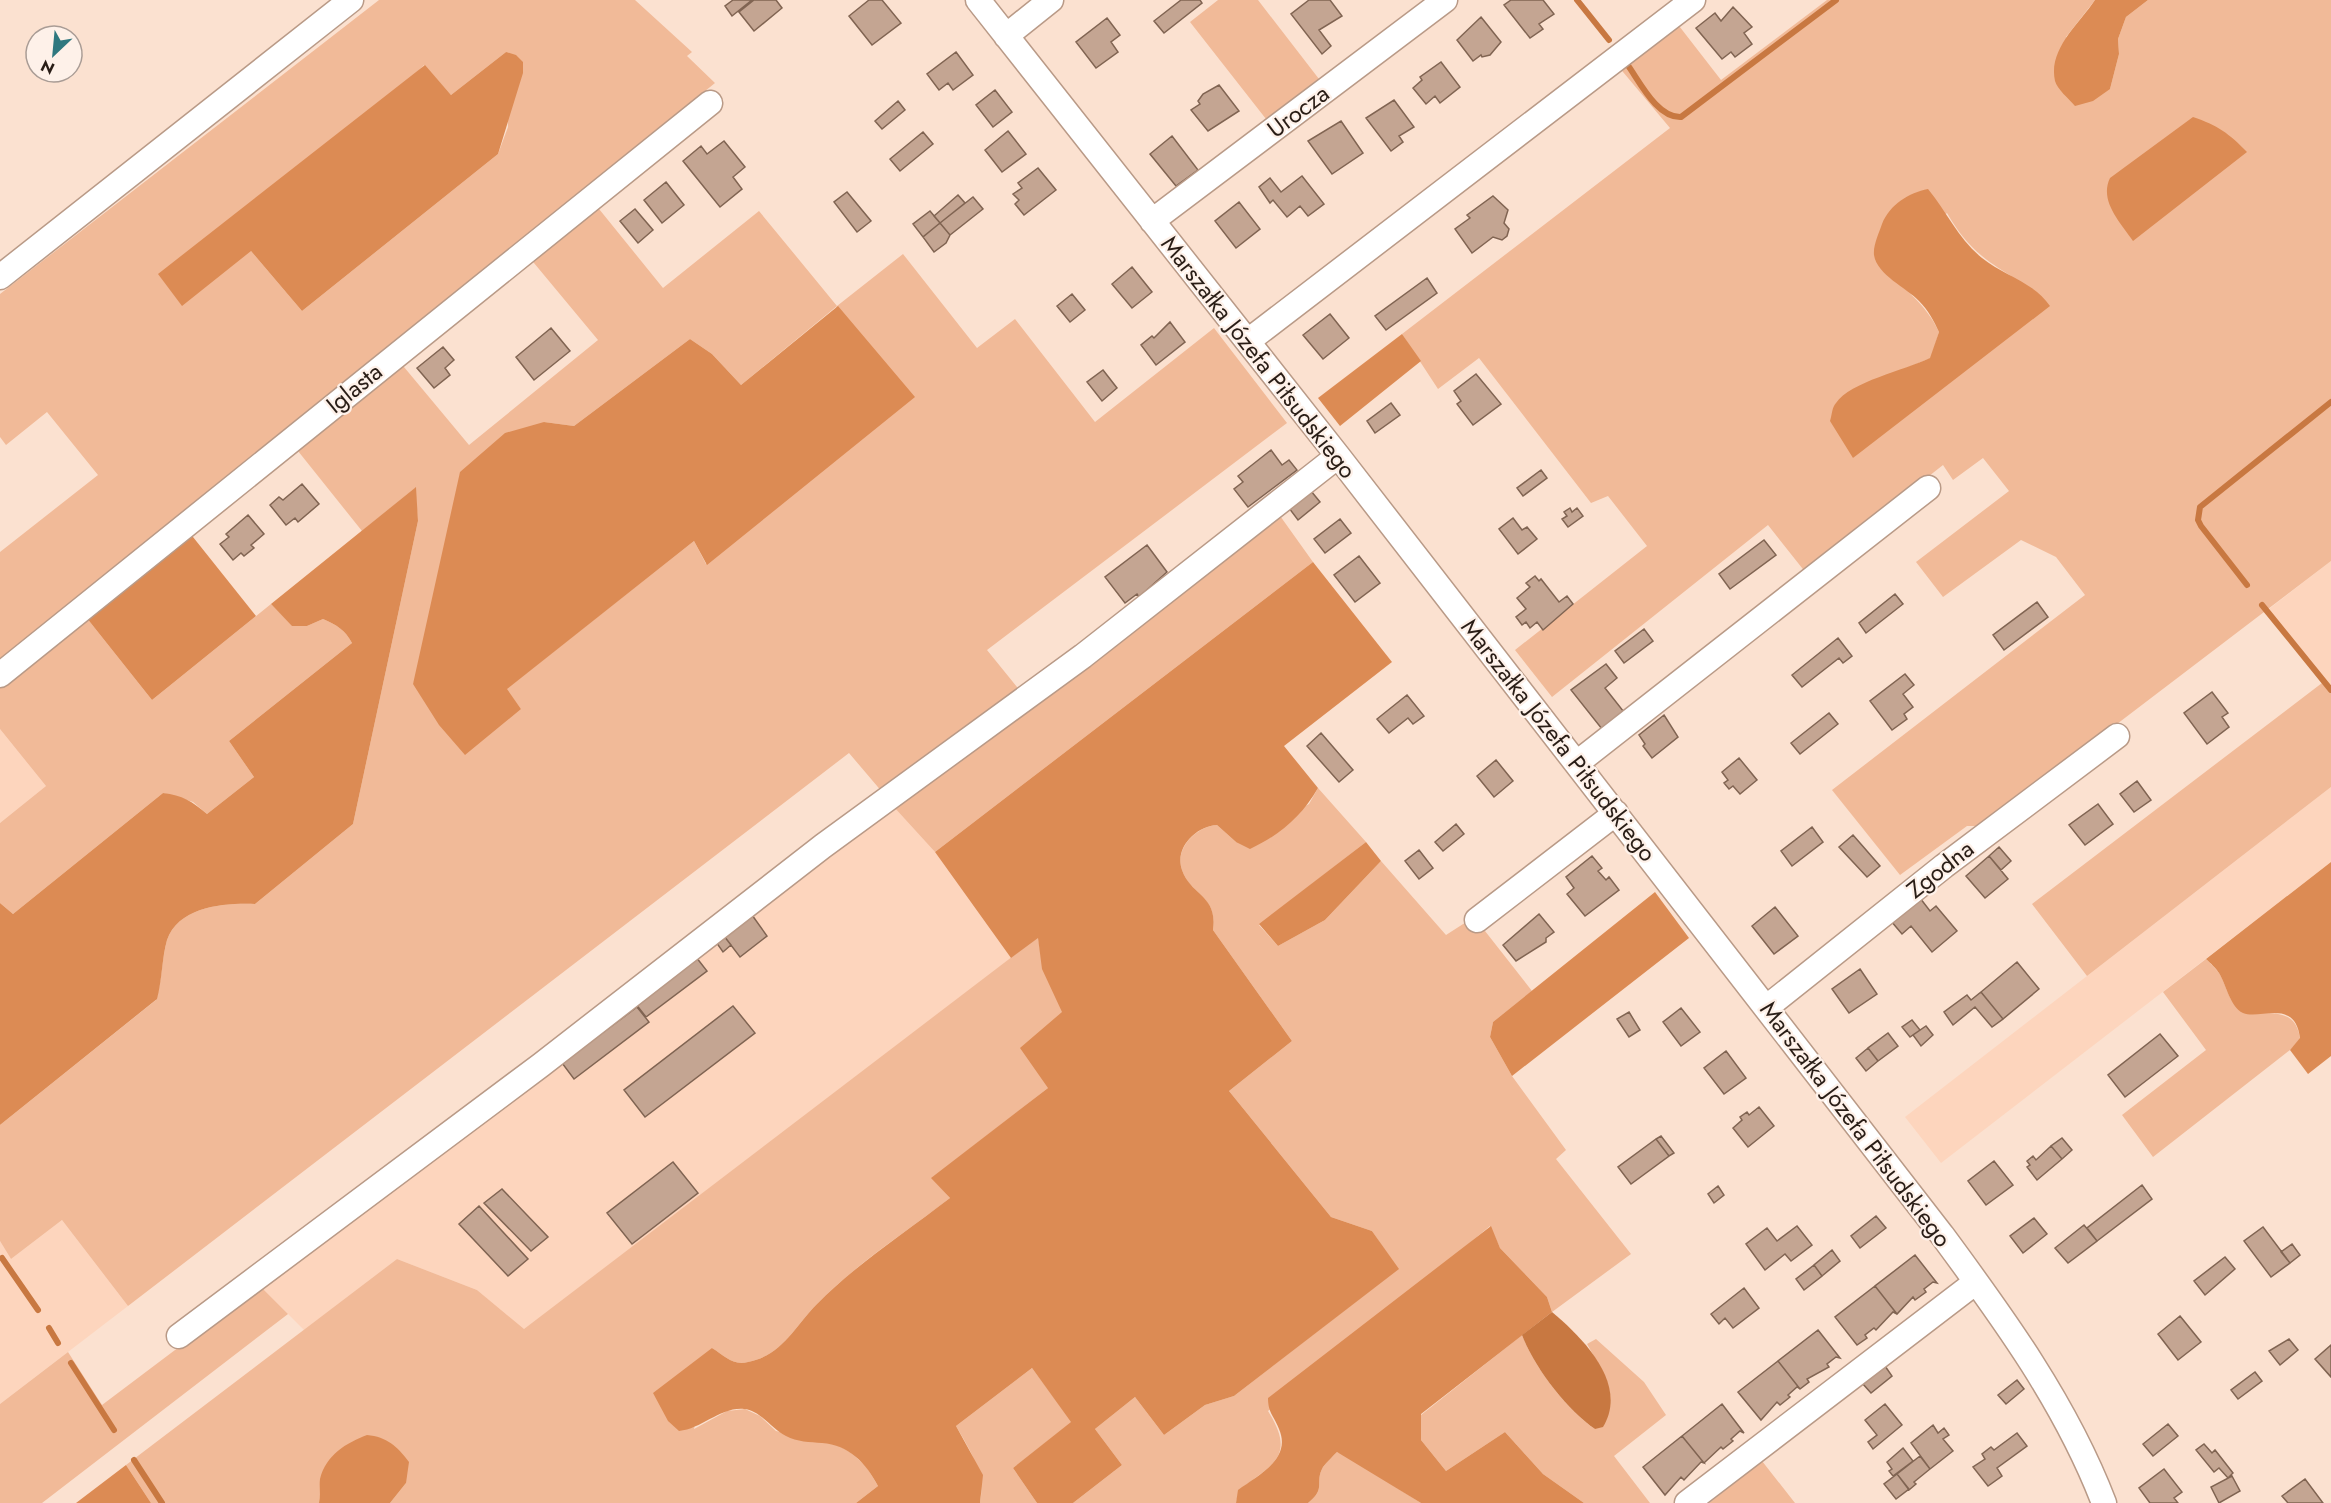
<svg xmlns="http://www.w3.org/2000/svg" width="2331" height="1503" viewBox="0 0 2331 1503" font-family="Jost,sans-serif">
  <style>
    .built { fill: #fdd5bd }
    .green { fill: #f1ba98; fill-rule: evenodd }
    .forest { fill: #dc8b54 }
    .water { fill: #c87841 }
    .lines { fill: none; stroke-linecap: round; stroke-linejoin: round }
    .stream { stroke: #c87841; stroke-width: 6 }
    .building { fill: #c4a592; stroke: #806452; stroke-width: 1.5 }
    .minor-casing { stroke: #b99a87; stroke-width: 27 }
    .minor { stroke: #fff; stroke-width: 24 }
    .labels { text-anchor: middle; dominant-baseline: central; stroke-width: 4.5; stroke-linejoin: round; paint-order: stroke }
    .street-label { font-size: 24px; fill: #291d16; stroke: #fef1e9 }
  </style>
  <rect width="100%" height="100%" fill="#fbe1d0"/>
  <path class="built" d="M2331,561V694L2265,612Z
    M0,729L46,786L0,823Z
    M2331,787V862L1941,1163L1905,1117Z
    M893,806L935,852L1011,958L523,1330L477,1290L397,1259L304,1330L260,1286Z
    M62,1220L128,1306L0,1404V1241L11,1259Z"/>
  <path class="green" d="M379,0H635L692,52L687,56L715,83L0,662V552L98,475L47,412L6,445L0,437V294ZM506,52L508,127L498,154L302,311L251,251L424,65L451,95Z
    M1218,0H1258L1319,79L1266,119L1190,22Z
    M1827,0H2095L2066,37L2110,89L2119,54L2118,39L2126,17L2148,0H2331V561L1983,826H1967L1900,875L1832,790L2085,595L2056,557L2021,540L1943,597L1916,562L2009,491L1983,458L1953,480L1943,465L1806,573L1768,525L1552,697L1515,650L1647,546L1608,496L1591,503L1479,358L1438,389L1402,334L1670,128L1618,66L1676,22L1721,80ZM1947,213C1965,244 1980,257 2011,276L1853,458L1884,377L1931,358L1939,332C1926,304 1905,289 1882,269Z
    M595,204L663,288L759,211L837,306L903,254L977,348L1015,319L1095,422L1214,328L1287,423L987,650L1021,692L883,793L849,753L128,1306L62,1220L11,1259L0,1241V1125L156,1000C162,981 162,957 167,940C179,906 225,903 255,904L353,824L418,521L415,488L362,531L294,446L399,361L469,445L598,340L529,257ZM837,306L706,564L694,541L506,689L521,709L413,684L544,422L574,426L690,339L712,354L741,385Z
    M1278,513L1313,562L935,852L893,806Z
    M271,604L293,626H307L323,619C337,625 345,630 352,643L229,741L254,777L207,814L193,802L163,793L13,914L0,903V823L46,786L0,729V685L86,617L152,700Z
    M2322,683L2331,694V787L2087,976L2032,904Z
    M1318,788L1366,842L1259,925L1278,946L1325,920L1381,861L1446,935L1474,917L1532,991L1493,1022L1490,1037L1512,1076L1566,1150L1556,1159L1631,1254L1552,1312L1547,1297L1500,1248L1490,1226L1268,1411C1296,1456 1274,1463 1239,1490L1236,1503H1073L1122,1465L1095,1429L1135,1397L1164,1435L1205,1405L1234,1396L1398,1269L1372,1231L1331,1217L1229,1091L1292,1041L1213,930C1218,896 1191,896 1182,870C1174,847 1198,826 1217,825L1236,842L1309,804Z
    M1038,937L1043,969L1063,1012L1048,1088L932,1178L950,1198C906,1232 856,1264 817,1304C795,1326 783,1355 748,1362C733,1366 725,1356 712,1348L694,1429L727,1411L745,1409L760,1416L776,1431L837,1445L850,1452L866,1466L878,1486L856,1503H390L406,1483L319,1503H151L126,1465L397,1259L477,1290L524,1329Z
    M2206,959C2210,963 2215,968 2219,973C2225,982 2228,999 2236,1005C2257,1022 2295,999 2300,1039L2290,1050L2153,1157L2122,1115L2206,1050L2163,992Z
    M260,1286L288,1314L42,1503H0V1404L68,1352L102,1405Z
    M1522,1335C1534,1367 1567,1410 1595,1429L1603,1372L1587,1344L1596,1339L1644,1382L1666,1415L1614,1456L1650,1503H1584L1543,1474L1505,1432L1446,1471L1421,1440V1415Z
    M1032,1368L1072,1422L1013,1468L1037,1503H980C986,1475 970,1450 956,1426Z
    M1337,1452L1345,1455L1421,1503H1308C1327,1488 1314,1483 1323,1467C1327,1462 1333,1456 1337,1452Z
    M1762,1461L1795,1503H1709Z"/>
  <path class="forest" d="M2095,0H2148L2126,17L2118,39L2119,54L2110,89L2093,101L2075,106C2069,99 2057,89 2055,81C2048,49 2079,24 2095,0Z
    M506,52L516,55L523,62V73L498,154L302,311L251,251L182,306L158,274L425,65L451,95Z
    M2193,117C2217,125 2230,134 2247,152L2133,241C2120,222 2099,201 2110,178Z
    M1928,189C1947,212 1959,240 1982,258C2004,276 2034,282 2050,306L1853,458L1830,421C1832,415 1832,407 1836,403C1850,382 1905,370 1930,358L1939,332C1934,321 1928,310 1919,301C1907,288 1877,275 1874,255C1873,245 1879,233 1882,224C1890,204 1909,193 1928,189Z
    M838,306L915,397L707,565L694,541L507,689L521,709L465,755L439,725L413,684L460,472L505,433L544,422L574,426L690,339L712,354L741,385Z
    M1402,334L1421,361L1340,426L1318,398Z
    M416,487L418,521L353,824L255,904C225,903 179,906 167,940C162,957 162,981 157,999L0,1125V903L13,914L163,793C182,795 193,802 207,814L254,777L229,741L352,643C345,630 337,625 323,619L307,626H292L271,604Z
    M189,532L256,616L152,700L86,617Z
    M1313,562L1392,662L1284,746L1318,788C1302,816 1280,835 1250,849L1236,842L1217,825C1197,826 1174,847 1182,870C1191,896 1218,895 1213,930L1292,1041L1229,1091L1331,1217L1372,1231L1399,1269L1234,1396L1205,1405L1164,1435L1135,1397L1095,1429L1122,1465L1073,1503H1037L1013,1468L1071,1422L1032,1368L956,1426L983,1475L980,1503H856L878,1486C866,1463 849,1445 822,1443C810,1442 797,1442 786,1436C772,1429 760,1410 744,1409C720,1407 702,1429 679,1431L668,1421L653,1393L712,1348C725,1356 733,1366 748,1362C783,1355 795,1326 817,1304C855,1265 906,1232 950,1198L931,1178L1048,1088L1020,1048L1062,1012L1042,969L1038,938L1011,958L935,852Z
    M1366,842L1381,861L1325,920L1278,946L1259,924Z
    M2331,862V1056L2308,1074L2290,1050L2300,1038C2295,998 2260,1020 2243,1013C2230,1007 2226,984 2219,973C2216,968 2210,963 2206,959Z
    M1655,892L1689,938L1512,1076L1490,1037L1493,1022Z
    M1491,1226L1500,1248L1547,1297L1552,1312L1421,1414V1440L1446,1471L1505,1432L1543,1474L1584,1503H1421L1337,1452C1333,1456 1327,1462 1323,1467C1314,1483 1327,1488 1308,1503H1236L1238,1490C1258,1475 1292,1459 1279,1429C1274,1416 1268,1413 1268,1398Z
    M367,1435C387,1437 397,1446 409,1462L406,1483L390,1503H319C321,1495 319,1487 320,1479C326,1455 346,1443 367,1435Z
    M126,1465L151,1503H76Z"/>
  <path class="water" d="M1552,1312C1583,1338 1629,1384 1603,1427L1595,1429C1567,1410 1534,1367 1522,1335Z"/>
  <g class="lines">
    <path class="stream" d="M1577,0L1609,40
      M1627,64C1640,82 1657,118 1681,117L1836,0
      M2247,585L2201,526L2198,520L2200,507L2331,402
      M2262,605L2331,690
      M2,1258L38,1310
      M49,1328L58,1343
      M71,1363L114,1430
      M134,1460L162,1503"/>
  </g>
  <path class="building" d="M733,0H752L732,16L725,6Z
    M754,0H776L782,8L754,31L739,12Z
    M869,0H882L901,23L872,45L849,16Z
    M1181,0H1200L1202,3L1164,33L1154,21Z
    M1309,0H1330L1342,16L1319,30L1331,46L1322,54L1291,14Z
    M1511,0H1543L1554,14L1539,24L1543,29L1530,38L1504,5Z
    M1733,7L1752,27L1744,33L1752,44L1735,57L1731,52L1722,59L1696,28L1715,13L1721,21Z
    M1481,17L1501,42L1490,55L1482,57L1481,55L1473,61L1457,40Z
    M1107,18L1120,35L1111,42L1118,52L1096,68L1076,42Z
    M956,52L973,75L953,90L948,83L939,90L927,74Z
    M1441,62L1460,87L1440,103L1435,96L1426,104L1413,88L1422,80L1420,77Z
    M1219,85L1239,111L1208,131L1191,110L1200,104L1198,101L1203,94Z
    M995,90L1012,112L993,127L976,105Z
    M1394,100L1414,127L1399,136L1403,142L1391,151L1366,118Z
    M898,101L905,110L882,129L875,121Z
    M1341,121L1363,153L1332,174L1308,141Z
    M1008,131L1026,154L1002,172L985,150Z
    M923,132L933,144L900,171L890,159Z
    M1172,136L1198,170L1176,186L1150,154Z
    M724,141L745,167L733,177L742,189L720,207L683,161L701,146L707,154Z
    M1038,168L1056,190L1024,215L1015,204L1019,200L1013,194L1022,188L1018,183Z
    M1302,176L1324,204L1308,216L1300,206L1287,217L1273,200L1270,203L1259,187L1270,178L1281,192Z
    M666,182L684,205L662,223L644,200Z
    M847,192L871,221L857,232L834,202Z
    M958,195L965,203L940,223L934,216Z
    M1493,196L1508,210L1504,223L1509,229L1507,236L1502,240L1493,237L1472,253L1455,229L1470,218L1467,215Z
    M973,197L983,209L950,235L940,223Z
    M1239,202L1260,229L1236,248L1215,221Z
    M635,209L653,230L638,243L620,221Z
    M930,211L940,223L923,237L913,224Z
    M940,223L950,235L946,243L934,252L923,237Z
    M1132,267L1152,292L1132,308L1112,284Z
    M1427,278L1437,293L1386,330L1375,316Z
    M1072,294L1085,310L1070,322L1057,306Z
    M1330,314L1349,338L1323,359L1303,335Z
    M1170,322L1185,342L1156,365L1141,345L1152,336L1154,338Z
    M551,328L570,351L534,380L516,357Z
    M443,347L454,360L445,368L450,375L434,388L417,368Z
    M1103,370L1117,388L1102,401L1087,382Z
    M1476,374L1501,404L1473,425L1457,404L1461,401L1454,391Z
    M1391,403L1400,415L1375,433L1367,421Z
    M1271,450L1282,465L1289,460L1297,470L1248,507L1234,489L1243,482L1238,476Z
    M1541,470L1547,478L1523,496L1517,488Z
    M302,484L319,504L298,522L295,518L286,525L270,505L279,497L283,500Z
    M1311,491L1320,502L1298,520L1289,508Z
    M1570,508L1572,512L1577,508L1583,516L1568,527L1562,519L1567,516L1564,512Z
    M248,515L264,534L251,545L254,548L244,556L241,553L233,560L220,544L229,537L226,534Z
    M1513,518L1522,530L1527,527L1537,539L1518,554L1499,529Z
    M1340,519L1351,533L1325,553L1314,539Z
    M1764,540L1776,555L1730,589L1719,574Z
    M1147,545L1167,572L1139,597L1137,594L1125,603L1105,577Z
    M1359,556L1380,583L1355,602L1334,575Z
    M1535,576L1539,581L1541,579L1559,602L1567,596L1573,604L1543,630L1537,622L1530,628L1526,622L1522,625L1516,617L1526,609L1517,598L1530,587L1526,583Z
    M1895,594L1903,604L1866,633L1859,623Z
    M2037,602L2048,617L2004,650L1993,635Z
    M1644,629L1653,641L1624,663L1615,651Z
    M1838,638L1852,656L1843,663L1839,658L1802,687L1792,675Z
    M1606,664L1617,678L1605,688L1624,712L1602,729L1571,690Z
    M1905,674L1914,685L1903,694L1913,707L1904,714L1907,719L1892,730L1870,701Z
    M2212,692L2228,713L2222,717L2229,727L2207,744L2184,713Z
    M1407,695L1424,716L1413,724L1408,718L1389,733L1377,719Z
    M1829,713L1838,724L1800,754L1791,743Z
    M1664,715L1678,737L1652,758L1643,746L1645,744L1639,735Z
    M1321,733L1353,770L1339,782L1307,746Z
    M1739,758L1757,780L1740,794L1733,786L1729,789L1724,783L1728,780L1722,772Z
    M1496,760L1513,781L1494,797L1477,776Z
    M2137,781L2151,800L2134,812L2120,794Z
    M2098,804L2113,824L2085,845L2069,825Z
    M1456,824L1464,834L1443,851L1435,842Z
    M1812,827L1823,842L1792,866L1781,851Z
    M1853,835L1880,866L1867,877L1839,847Z
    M1999,847L2011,861L2001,870L1989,856Z
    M1419,850L1433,868L1419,879L1405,861Z
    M1592,856L1602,868L1598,871L1606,880L1609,877L1619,890L1585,916L1567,894L1574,888L1566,877Z
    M1989,856L2008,879L1985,898L1966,876Z
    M1920,898L1930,911L1936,906L1957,931L1932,952L1911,926L1902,934L1891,921Z
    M1775,907L1798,936L1774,954L1752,926Z
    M1539,914L1554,932L1546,938V942L1516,961L1503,945Z
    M752,915L767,936L740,957L724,936Z
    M724,936L731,945L723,952L716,942Z
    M696,957L707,971L646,1017L635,1003Z
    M2017,962L2039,989L2003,1019L1981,992Z
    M1860,969L1877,994L1849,1013L1832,989Z
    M1981,992L2003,1019L1992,1027L1975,1007L1953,1025L1944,1012L1967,995L1971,1000Z
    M733,1006L755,1033L645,1117L624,1090Z
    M637,1007L649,1022L574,1079L562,1063Z
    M1681,1008L1700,1032L1681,1046L1663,1022Z
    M1629,1012L1640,1030L1629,1037L1617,1019Z
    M1912,1020L1920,1030L1910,1037L1902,1027Z
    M1926,1026L1933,1035L1921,1046L1913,1035Z
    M1888,1033L1898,1046L1878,1061L1868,1048Z
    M2160,1034L2178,1056L2125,1097L2108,1075Z
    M1868,1048L1878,1061L1866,1071L1856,1058Z
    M1726,1051L1746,1078L1724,1094L1704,1068Z
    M1759,1107L1774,1126L1748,1147L1733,1128L1742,1120L1740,1117L1747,1112L1749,1115Z
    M1661,1136L1674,1153L1669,1156L1656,1139Z
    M2062,1138L2072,1150L2062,1159L2051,1146Z
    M1656,1139L1669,1156L1631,1184L1618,1167Z
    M2051,1146L2062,1159L2037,1180L2027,1167L2030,1165L2027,1161L2033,1156L2036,1160Z
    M1994,1161L2013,1185L1986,1205L1968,1181Z
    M673,1162L698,1193L632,1244L607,1213Z
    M2142,1185L2152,1199L2097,1241L2087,1228Z
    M1718,1186L1724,1195L1714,1203L1708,1194Z
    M502,1189L548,1237L531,1251L484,1203Z
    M479,1206L528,1259L508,1276L459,1224Z
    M1876,1216L1886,1228L1860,1248L1851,1236Z
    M2034,1218L2047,1234L2023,1253L2010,1236Z
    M2084,1225L2097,1241L2068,1263L2055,1248Z
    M1797,1226L1812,1245L1791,1261L1785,1254L1765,1270L1746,1244L1767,1228L1777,1241Z
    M2263,1227L2290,1263L2271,1277L2244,1241Z
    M2292,1244L2300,1255L2290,1263L2281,1252Z
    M1832,1250L1840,1261L1822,1276L1814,1265Z
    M1915,1255L1937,1283L1933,1282L1924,1289L1926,1292L1915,1300L1913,1297L1897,1314L1875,1286Z
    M2225,1257L2235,1269L2205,1295L2194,1281Z
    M1814,1265L1822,1276L1804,1290L1796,1279Z
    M1875,1286L1897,1314L1893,1312L1876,1330L1874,1328L1865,1335L1867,1338L1857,1345L1835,1317Z
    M1744,1288L1759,1308L1733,1328L1725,1318L1719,1324L1711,1314Z
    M2180,1316L2201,1342L2178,1360L2158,1334Z
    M1818,1330L1840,1358L1836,1357L1827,1364L1829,1367L1807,1379L1809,1382L1800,1389L1778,1361Z
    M2289,1339L2298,1350L2280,1365L2269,1351Z
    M2331,1345V1377L2315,1359Z
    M1778,1361L1800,1389L1797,1387L1788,1395L1790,1397L1780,1405L1777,1402L1761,1420L1738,1392Z
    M1885,1366L1892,1376L1871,1393L1863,1384Z
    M2255,1372L2262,1381L2238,1399L2231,1390Z
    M2017,1380L2024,1389L2006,1404L1998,1395Z
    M1722,1404L1744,1433L1740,1431L1731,1439L1733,1441L1723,1449L1721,1447L1704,1463L1682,1436Z
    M1885,1404L1902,1425L1873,1449L1868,1442L1877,1435L1865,1420Z
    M2168,1424L2178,1436L2153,1456L2143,1444Z
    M1933,1425L1938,1433L1944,1428L1949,1435L1943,1439L1953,1451L1930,1469L1911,1443Z
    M2017,1433L2027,1446L1997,1468L2002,1476L1988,1486L1973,1467L1985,1459L1982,1454L1991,1447L1994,1450Z
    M1682,1436L1704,1463L1701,1462L1684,1480L1681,1477L1665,1495L1643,1467Z
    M2204,1444L2212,1453L2215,1450L2233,1473L2228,1478L2219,1468L2214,1472L2196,1450Z
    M1903,1448L1913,1461L1893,1476L1889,1471L1892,1469L1887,1462Z
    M1920,1456L1930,1469L1914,1482L1916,1484L1909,1490L1897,1474Z
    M2164,1469L2182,1492L2174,1498L2178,1503H2150L2139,1488Z
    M1897,1474L1909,1489L1896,1499L1884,1484Z
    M2232,1476L2240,1491L2219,1503L2211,1487Z
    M2305,1479L2323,1503H2288L2282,1496Z"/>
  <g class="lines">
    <g class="minor-casing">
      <path id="minor" d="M978,0L1338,456L1942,1235C2004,1319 2066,1404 2104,1503
        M1006,36L1051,0
        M1152,221L1445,0
        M0,277L351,0
        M1248,341L1693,0
        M0,675L710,103
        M1577,763L1928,488
        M1477,920L1616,813
        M1767,1007L1944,866L2117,736
        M179,1336L541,1065L823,846L1083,656L1338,456
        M1687,1503L1976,1282"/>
    </g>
    <use href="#minor" class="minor"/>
  </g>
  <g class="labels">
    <g class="street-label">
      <text transform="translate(1298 111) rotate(-37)">Urocza</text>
      <text transform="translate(1259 357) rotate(52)">Marszałka Józefa Piłsudskiego</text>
      <text transform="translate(354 388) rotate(-39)">Iglasta</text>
      <text transform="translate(1559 740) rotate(52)">Marszałka Józefa Piłsudskiego</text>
      <text transform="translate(1940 869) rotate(-38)">Zgodna</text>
      <text transform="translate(1856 1124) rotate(53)">Marszałka Józefa Piłsudskiego</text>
    </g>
  </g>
  <g transform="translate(54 54) rotate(206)"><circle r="28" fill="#fef1e9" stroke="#a99c95" stroke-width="1.5"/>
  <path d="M0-4.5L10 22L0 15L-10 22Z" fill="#2f787f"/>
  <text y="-9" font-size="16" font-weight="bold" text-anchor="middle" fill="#291d16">N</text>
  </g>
</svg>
